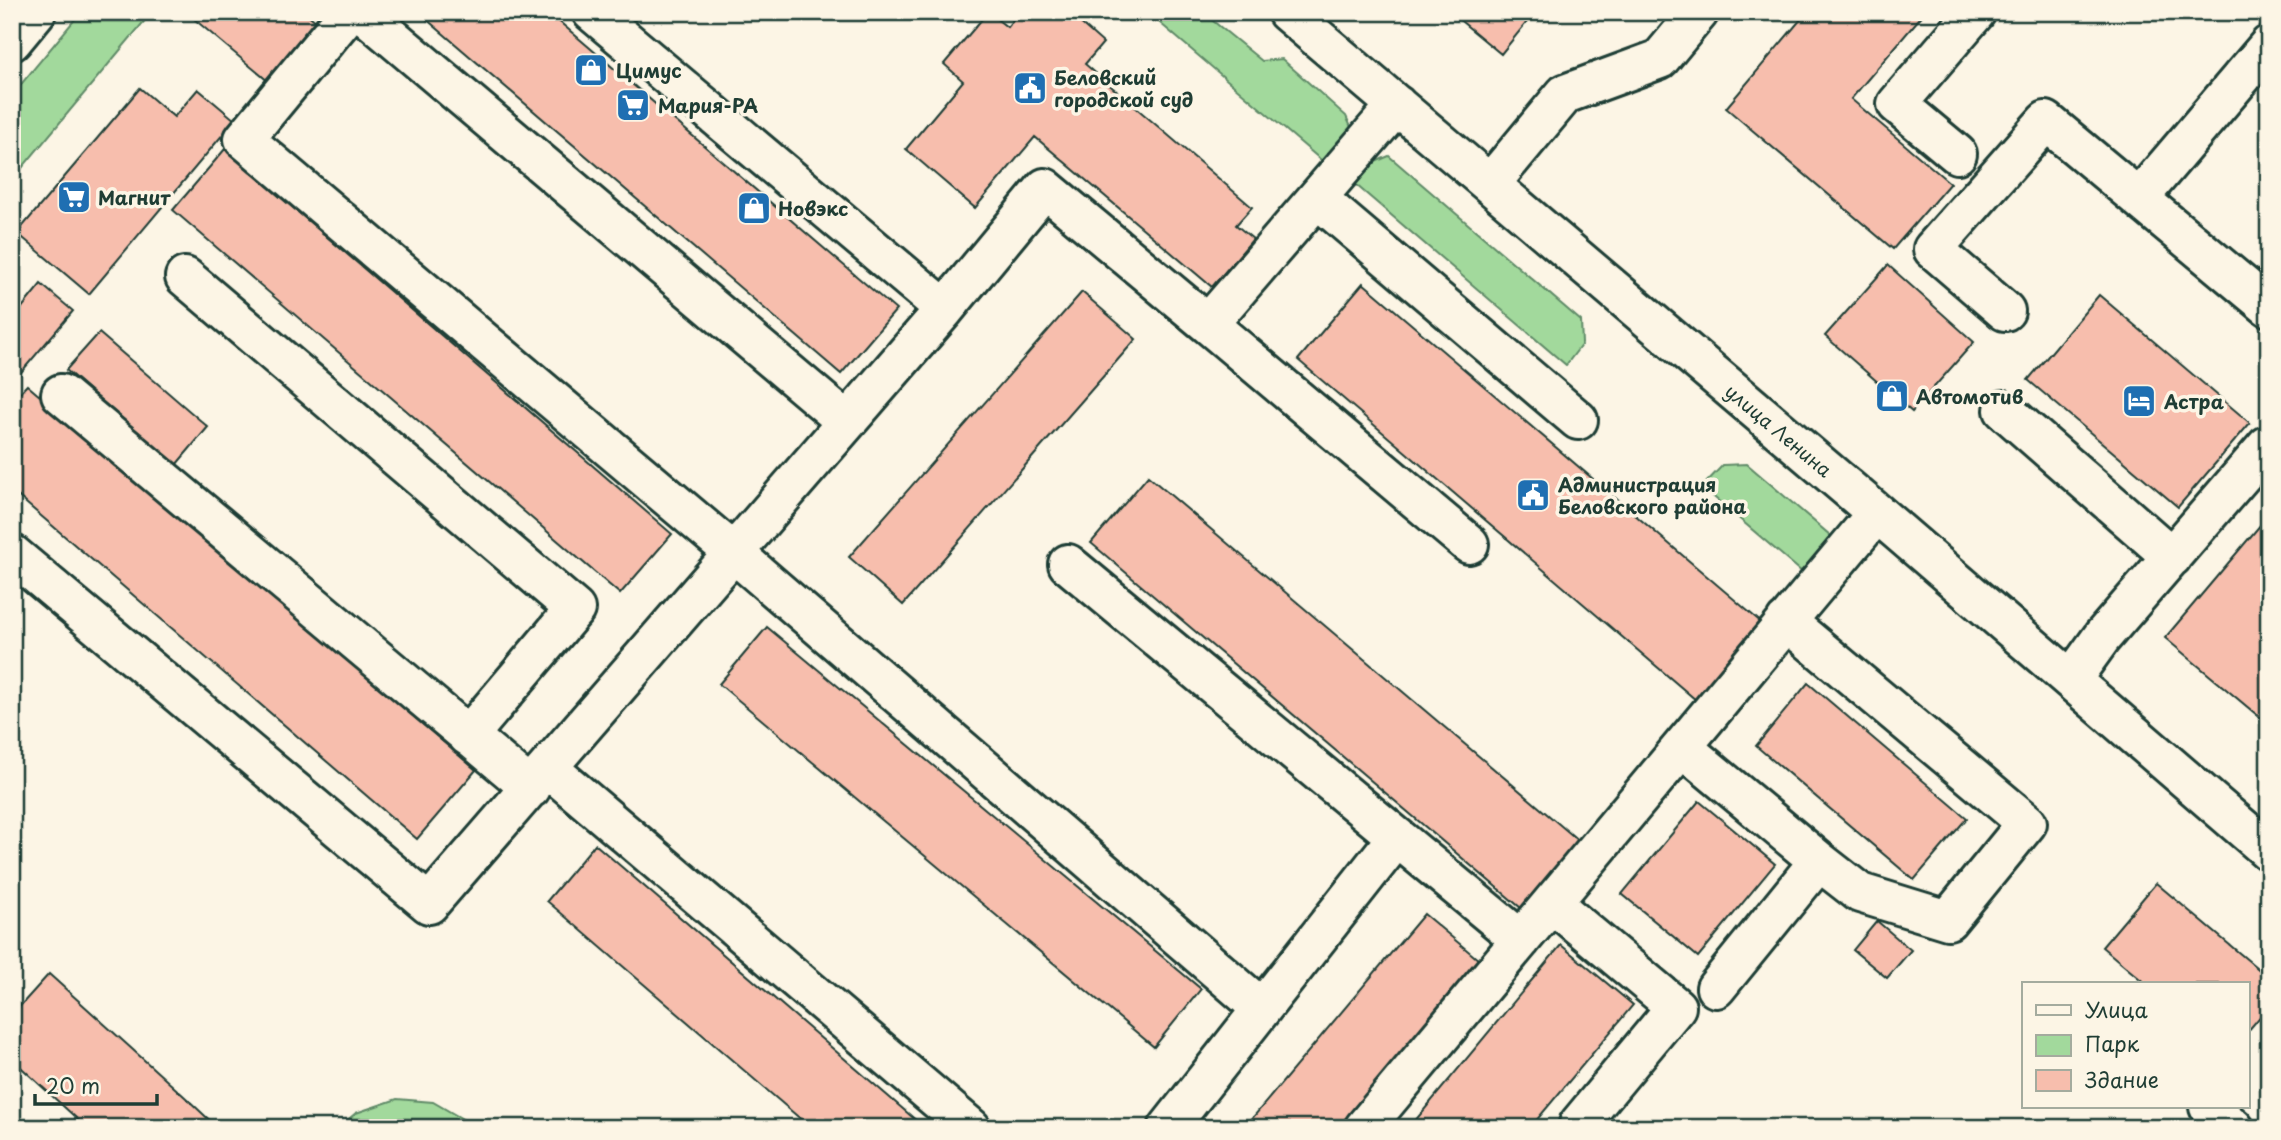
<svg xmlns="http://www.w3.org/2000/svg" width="2281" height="1140" viewBox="0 0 2281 1140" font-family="'Playpen Sans',sans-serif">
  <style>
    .green { fill: #a2d99c; stroke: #608b68; stroke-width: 2 }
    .building { fill: #f7bead; stroke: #1f3d34; stroke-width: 2 }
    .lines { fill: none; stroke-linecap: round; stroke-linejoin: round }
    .minor-casing { stroke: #1f3d34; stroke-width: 44 }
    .minor { stroke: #fcf5e5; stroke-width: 38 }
    .labels { text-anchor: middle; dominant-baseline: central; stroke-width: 7; stroke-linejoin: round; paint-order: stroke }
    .poi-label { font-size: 19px; font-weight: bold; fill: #1f3d34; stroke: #fcf5e5; text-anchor: start }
    .street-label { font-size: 19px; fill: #1f3d34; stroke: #fcf5e5 }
  </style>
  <rect width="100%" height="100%" fill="#fcf5e5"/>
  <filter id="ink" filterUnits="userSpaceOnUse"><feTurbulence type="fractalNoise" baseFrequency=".0143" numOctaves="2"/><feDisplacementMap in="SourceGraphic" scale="14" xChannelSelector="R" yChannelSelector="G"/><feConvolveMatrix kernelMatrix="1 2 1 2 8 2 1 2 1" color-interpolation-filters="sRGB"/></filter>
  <g filter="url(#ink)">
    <path class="green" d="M81,12H152L12,180V95Z
      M1147,12H1202L1262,61L1282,59L1346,116L1351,127L1342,148L1327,165Z
      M1389,156L1581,321L1582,344L1566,365L1348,178L1352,172Z
      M1747,464L1831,536L1802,572L1702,487L1723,465Z
      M397,1099L433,1102L478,1128H338L356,1113Z"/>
    <path class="building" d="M200,12H305L318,23L269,82L194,19Z
      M418,12H548L896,310L841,374Z
      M988,12L1007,27L1019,12H1068L1103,43L1085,64L1252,207L1236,225L1253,239L1212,287L1035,137L975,208L906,149L963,81L944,64Z
      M1450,12H1535L1501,54Z
      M1807,12H1925L1851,99L1950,183L1893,249L1726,108Z
      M140,88L174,117L198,89L235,120L89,294L17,233Z
      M225,149L672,534L620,594L173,210Z
      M1888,265L1974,342L1912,412L1825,336Z
      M1363,283L1769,629L1703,706L1298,360Z
      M41,284L73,311L12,383V304L20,310Z
      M1082,292L1136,339L903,605L849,557Z
      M2099,295L2250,423L2178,507L2028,380Z
      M99,333L208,427L176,465L66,370Z
      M27,385L476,770L417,839L12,491V401Z
      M1148,476L1579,841L1521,908L1091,543Z
      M2262,523L2269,529V725L2165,638Z
      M767,627L1201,989L1154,1047L719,684Z
      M1808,683L1967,818L1914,880L1756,746Z
      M1699,801L1775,864L1698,957L1622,894Z
      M595,844L925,1128H811L547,901Z
      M2156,883L2269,978V1006L2248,1031V984H2146L2102,947Z
      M1424,914L1485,965L1348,1128H1244Z
      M1877,921L1911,950L1887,978L1853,950Z
      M1561,945L1633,1005L1530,1128H1409Z
      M49,974L185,1097L218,1128H87L12,1059V1015Z"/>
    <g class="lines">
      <g class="minor-casing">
        <path id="minor" d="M349,12L244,139L734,553L1261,1008
          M362,12L847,422
          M592,12L945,309L1045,188L1208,324L1397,105
          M1287,12L1877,513L2269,851
          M12,41L36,12
          M1957,154L1897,104L1976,12
          M1490,184L1565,94L1660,59L1699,12
          M1317,198L1578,420
          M2139,198L2269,45
          M185,277L575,609L468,736
          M2005,311L1933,249L2046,121L2269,307
          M1208,324L1469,544
          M61,394L531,788
          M2004,410L2172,557
          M12,554L429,904L945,309
          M1068,564L1521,940
          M1786,621L2027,823L1948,920L1860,893L1819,861
          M2071,680L2102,637L2267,446
          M1682,747L1819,861L1716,988
          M548,768L971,1128
          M1552,903L1676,1007L1579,1124
          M2209,1107L2234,1128
          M1168,1128L1397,837
          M1364,1128L1877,513"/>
      </g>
      <use href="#minor" class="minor"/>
    </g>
  </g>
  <defs>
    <g id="shop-square" transform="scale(1.75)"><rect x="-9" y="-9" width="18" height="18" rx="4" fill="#1f6fb2" stroke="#fcf5e5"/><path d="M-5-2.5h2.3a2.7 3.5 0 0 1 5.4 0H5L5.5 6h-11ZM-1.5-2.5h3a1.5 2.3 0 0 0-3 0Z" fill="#fff"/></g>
    <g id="civic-square" transform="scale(1.75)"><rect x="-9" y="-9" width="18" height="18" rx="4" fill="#1f6fb2" stroke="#fcf5e5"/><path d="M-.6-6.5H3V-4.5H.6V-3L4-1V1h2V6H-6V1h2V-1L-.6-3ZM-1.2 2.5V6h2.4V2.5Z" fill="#fff"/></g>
    <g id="supermarket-square" transform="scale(1.75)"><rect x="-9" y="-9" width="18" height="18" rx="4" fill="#1f6fb2" stroke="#fcf5e5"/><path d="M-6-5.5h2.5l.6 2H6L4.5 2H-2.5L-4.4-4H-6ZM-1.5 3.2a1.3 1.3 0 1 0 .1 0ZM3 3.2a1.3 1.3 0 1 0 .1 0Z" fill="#fff"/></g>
    <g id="hotel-square" transform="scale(1.75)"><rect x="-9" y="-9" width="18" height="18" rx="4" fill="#1f6fb2" stroke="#fcf5e5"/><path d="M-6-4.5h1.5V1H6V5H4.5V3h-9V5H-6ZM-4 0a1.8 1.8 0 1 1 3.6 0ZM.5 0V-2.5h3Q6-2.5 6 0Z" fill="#fff"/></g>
  </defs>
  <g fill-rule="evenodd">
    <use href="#shop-square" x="591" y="70"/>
    <use href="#civic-square" x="1030" y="88"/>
    <use href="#supermarket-square" x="633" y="105"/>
    <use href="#supermarket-square" x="74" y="197"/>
    <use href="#shop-square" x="754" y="208"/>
    <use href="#shop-square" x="1892" y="396"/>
    <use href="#hotel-square" x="2139" y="401"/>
    <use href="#civic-square" x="1533" y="495"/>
  </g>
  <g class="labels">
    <g class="poi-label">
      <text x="616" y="70">Цимус</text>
      <text x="1054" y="77">Беловский<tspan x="1054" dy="22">городской суд</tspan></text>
      <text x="658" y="105">Мария-РА</text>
      <text x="98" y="197">Магнит</text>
      <text x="778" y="208">Новэкс</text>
      <text x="1916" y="396">Автомотив</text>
      <text x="2164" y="401">Астра</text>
      <text x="1558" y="484">Администрация<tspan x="1558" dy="22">Беловского района</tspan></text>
    </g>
    <g class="street-label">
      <text transform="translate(1779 430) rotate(40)">улица Ленина</text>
    </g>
  </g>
  <rect width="2281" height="1140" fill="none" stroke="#fcf5e5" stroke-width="42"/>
  <rect x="21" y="21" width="2239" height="1098" fill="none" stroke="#1f3d34" stroke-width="2.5" filter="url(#ink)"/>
  <rect x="2022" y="982" width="228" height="126" fill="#fcf5e5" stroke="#a4ab9e" stroke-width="2"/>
  <rect x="2036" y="1005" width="35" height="10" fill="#fcf5e5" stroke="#a4ab9e" stroke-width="2"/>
  <text x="2085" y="1018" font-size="21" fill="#1f3d34">Улица</text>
  <rect x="2036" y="1035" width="35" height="21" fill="#a2d99c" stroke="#a4ab9e" stroke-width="2"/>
  <text x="2085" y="1052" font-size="21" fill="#1f3d34">Парк</text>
  <rect x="2036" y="1070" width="35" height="21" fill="#f7bead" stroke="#a4ab9e" stroke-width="2"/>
  <text x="2085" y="1088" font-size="21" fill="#1f3d34">Здание</text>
  <path d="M35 1094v10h122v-10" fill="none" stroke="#1f3d34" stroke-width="3.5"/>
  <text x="46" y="1094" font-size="21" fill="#1f3d34" stroke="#fcf5e5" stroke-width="5" paint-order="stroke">20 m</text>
</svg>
